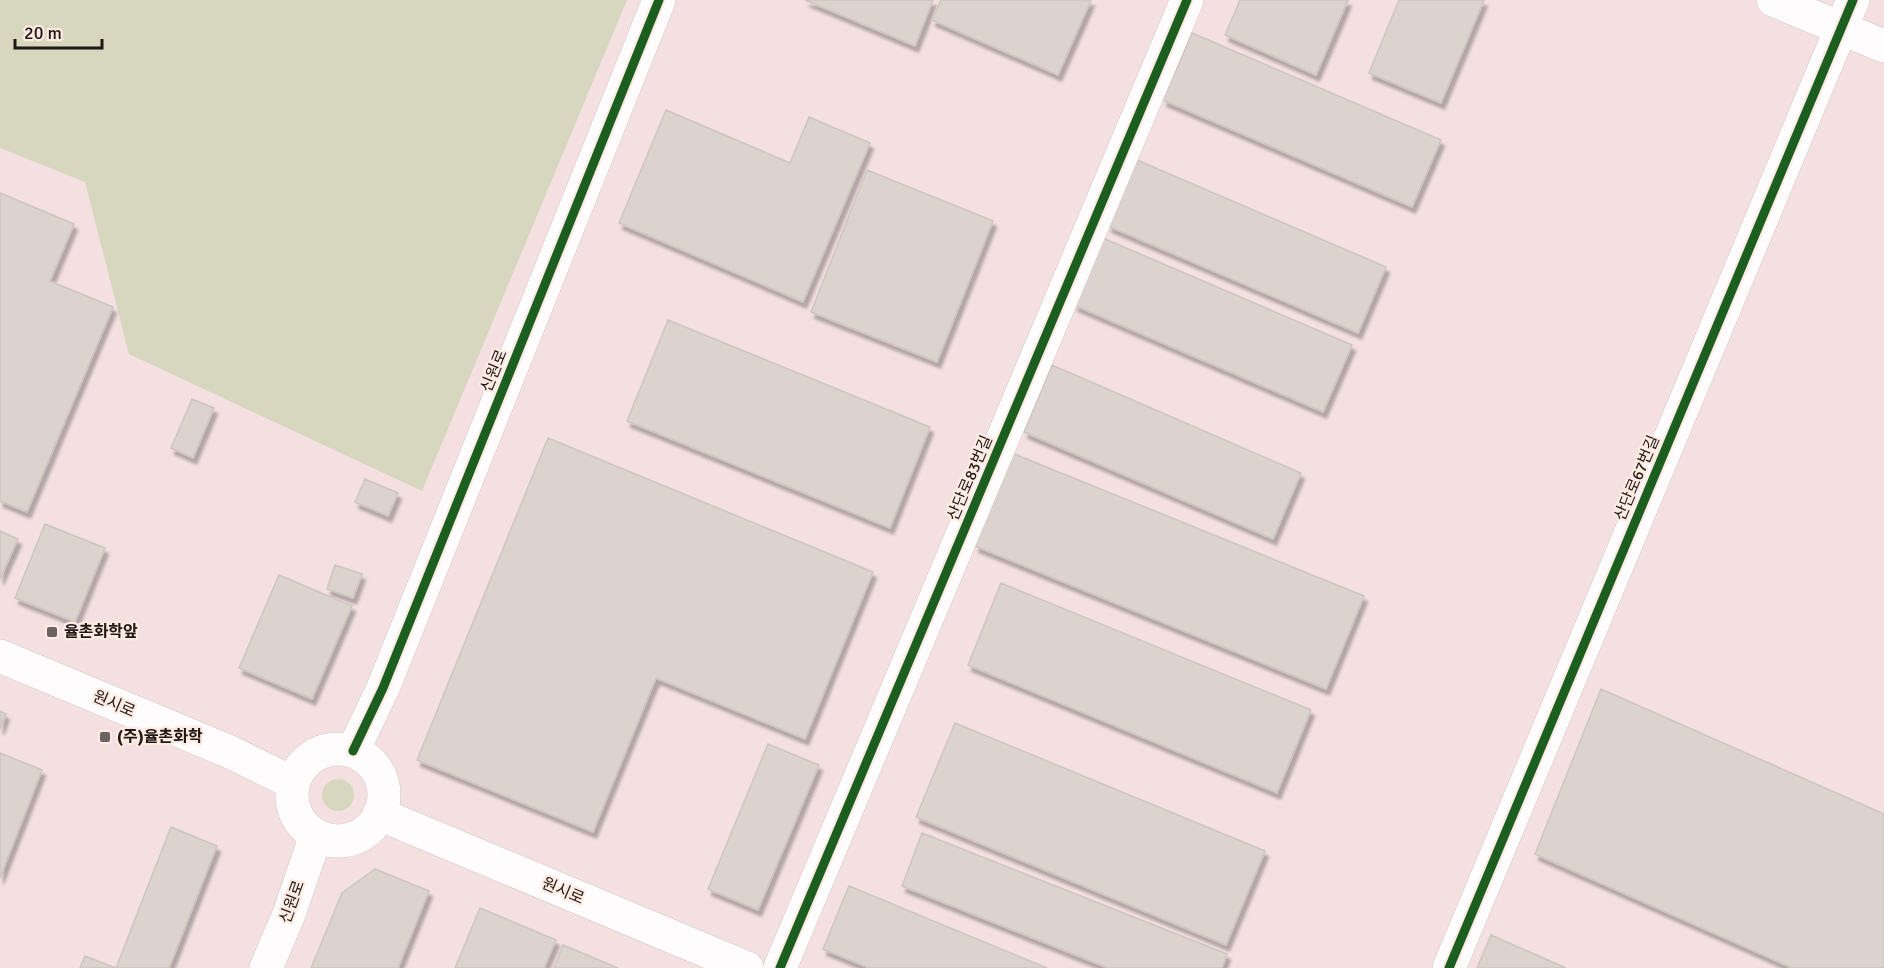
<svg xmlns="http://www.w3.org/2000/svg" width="1884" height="968" viewBox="0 0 1884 968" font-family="Signika,'Noto Sans KR',sans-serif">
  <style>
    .industrial { fill: #f4e0e1 }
    .green { fill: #d6d7be }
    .building { fill: #dcd3cf; stroke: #cdc5c1; stroke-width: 1.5; filter: url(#shadow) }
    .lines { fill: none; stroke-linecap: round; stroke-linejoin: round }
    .street-casing { stroke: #cfc7c4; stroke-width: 34 }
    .secondary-casing { stroke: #cfc7c4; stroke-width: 34 }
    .street { stroke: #fefcfc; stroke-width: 33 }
    .secondary { stroke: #fefcfc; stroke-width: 33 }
    .cycleway-casing { stroke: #fdebe3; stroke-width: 13 }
    .cycleway { stroke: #1b5e20; stroke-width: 9 }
    .poi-dot { fill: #6b635f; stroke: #fdebe3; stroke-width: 2 }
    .labels { text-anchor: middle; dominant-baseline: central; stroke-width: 4.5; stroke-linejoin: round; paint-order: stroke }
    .street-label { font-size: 16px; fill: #1f1814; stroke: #fdebe3 }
    .poi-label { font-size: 16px; font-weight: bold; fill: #1f1814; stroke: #fdebe3; text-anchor: start }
  </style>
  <defs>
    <filter id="shadow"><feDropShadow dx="3.5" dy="6" stdDeviation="1.5" flood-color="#0004"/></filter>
  </defs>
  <rect width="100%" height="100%" fill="#f7ede9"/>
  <path class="industrial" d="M0,0H1884V968H0Z"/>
  <path class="green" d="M0,0H627L422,491L129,354L85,182L0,148Z
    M322 795a16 16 0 1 1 32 0a16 16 0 1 1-32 0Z"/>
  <path class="building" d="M805,0H933L915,46Z
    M941,0H1091L1058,75L932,20Z
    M1240,0H1348L1316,75L1225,35Z
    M1399,0H1484L1441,103L1369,73Z
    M1192,33L1441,140L1412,207L1163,100Z
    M666,110L790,163L809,117L870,143L803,302L619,223Z
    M1137,160L1386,267L1358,333L1108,226Z
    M867,170L993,221L937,362L811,312Z
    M0,193L74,224L50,281L113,307L27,512L0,501Z
    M1103,238L1352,345L1323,412L1074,305Z
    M668,320L930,427L890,528L627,421Z
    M1052,365L1301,473L1273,539L1024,432Z
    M192,399L214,408L193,458L171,448Z
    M548,438L873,572L805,739L656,678L593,832L417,760Z
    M1012,453L1364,596L1326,689L975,546Z
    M365,479L398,493L388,516L355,502Z
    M45,524L105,548L75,622L15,598Z
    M0,531L18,539L0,579Z
    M335,565L362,574L353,598L327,589Z
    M279,575L352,606L312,699L239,668Z
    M1001,583L1311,710L1277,793L968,665Z
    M1601,689L1884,814V968H1792L1535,854Z
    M0,711L6,714L0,729Z
    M955,723L1265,851L1226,945L916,817Z
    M768,744L819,765L758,910L708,889Z
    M0,753L42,770L0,878Z
    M171,827L217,846L169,968H80L85,956L116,968Z
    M922,833L1227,954L1222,968H1108L902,886Z
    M375,869L429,891L398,968H311L342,893Z
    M849,886L1047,968H869L823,949Z
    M480,908L556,940L544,968H455Z
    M1491,935L1566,968H1477Z
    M563,945L618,968H554Z"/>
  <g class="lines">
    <g class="street-casing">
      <path id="street" d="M1773,0L1884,46
        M780,968L1187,0
        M1449,968L1853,0"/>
    </g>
    <g class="secondary-casing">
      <path id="secondary" d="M0,656L230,752L293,783
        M292 795a46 46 0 1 1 92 0a46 46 0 1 1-92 0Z
        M353,751L383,688L659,0
        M379,814L747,968
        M266,968L289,914L316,835"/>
    </g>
    <use href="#street" class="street"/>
    <use href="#secondary" class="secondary"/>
    <g class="cycleway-casing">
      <path id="cycleway" d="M353,751L383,688L659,0
        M780,968L1187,0
        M1449,968L1853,0"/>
    </g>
    <use href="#cycleway" class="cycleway"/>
  </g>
  <g class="poi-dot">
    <rect x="46" y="626" width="12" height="12" rx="3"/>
    <rect x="99" y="731" width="12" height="12" rx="3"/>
  </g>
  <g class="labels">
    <g class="street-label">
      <text transform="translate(494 371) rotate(-68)">신원로</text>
      <text transform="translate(970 478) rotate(-67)">산단로83번길</text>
      <text transform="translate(1637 478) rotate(-67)">산단로67번길</text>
      <text transform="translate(114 704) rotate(23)">원시로</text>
      <text transform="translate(563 891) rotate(23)">원시로</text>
      <text transform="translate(292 902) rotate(-70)">신원로</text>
    </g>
    <g class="poi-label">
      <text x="64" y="632">율촌화학앞</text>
      <text x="117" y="737">(주)율촌화학</text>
    </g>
  </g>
  <path d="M15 39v9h87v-9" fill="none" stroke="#1f1814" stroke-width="3"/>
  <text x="24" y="39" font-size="18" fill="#1f1814" stroke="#fdebe3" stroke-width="4.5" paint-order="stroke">20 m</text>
</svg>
